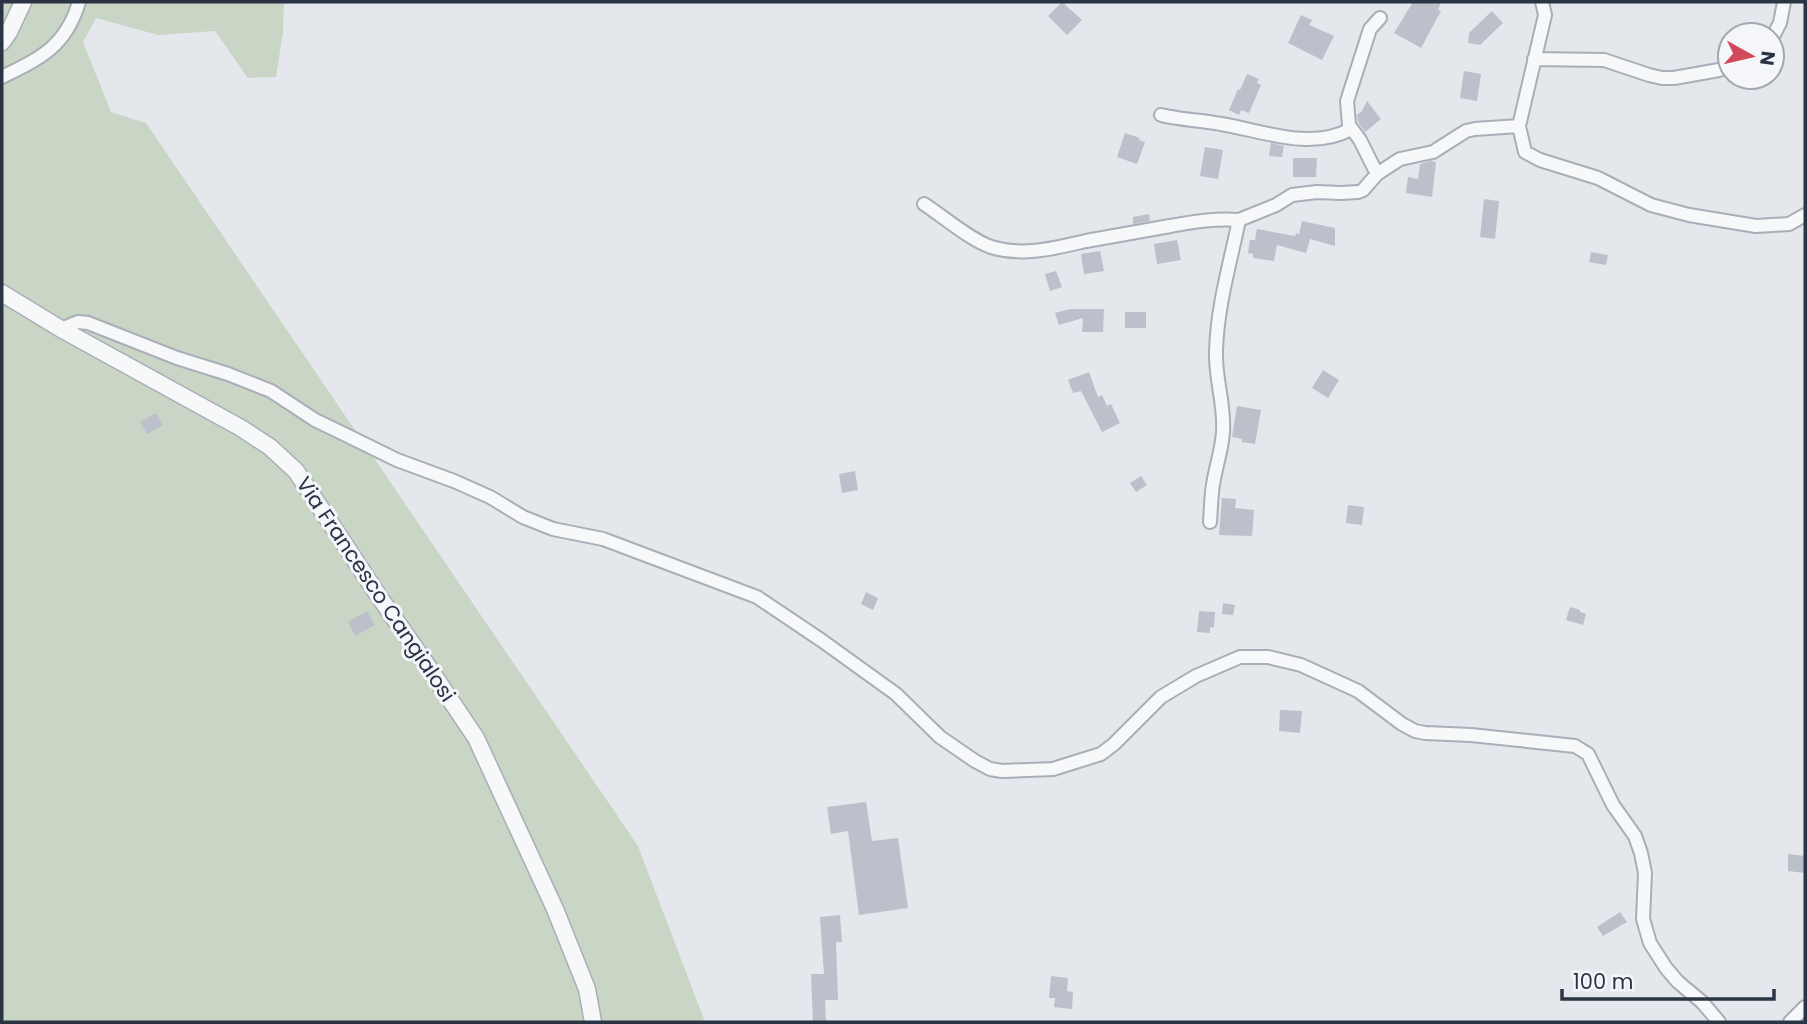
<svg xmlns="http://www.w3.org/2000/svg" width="1807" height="1024" viewBox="0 0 1807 1024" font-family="Poppins,sans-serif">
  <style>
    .green { fill: #c9d6c5 }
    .building { fill: #bbc0ca }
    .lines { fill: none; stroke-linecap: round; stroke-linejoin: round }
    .minor-casing { stroke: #a9aeb7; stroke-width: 16 }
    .tertiary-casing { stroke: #a9aeb7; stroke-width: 19 }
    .minor { stroke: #f7f8fa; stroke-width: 12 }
    .tertiary { stroke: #f7f8fa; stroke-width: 16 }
    .labels { text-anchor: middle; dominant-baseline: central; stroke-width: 6; stroke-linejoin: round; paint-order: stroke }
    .street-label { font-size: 21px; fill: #2b3445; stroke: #f4f6f9 }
  </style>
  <rect width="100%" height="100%" fill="#e4e7ec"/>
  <path class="green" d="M2,2H284L283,32L276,77L248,78L215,31L158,35L96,18L83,42L111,112L146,123L638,846L705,1022H2Z"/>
  <path class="building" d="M1062,2L1082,20L1067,35L1048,16Z
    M1413,2H1441L1438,10L1441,11L1421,48L1394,33Z
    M1492,11L1503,23L1480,45L1468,43L1469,33Z
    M1301,15L1312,20L1309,25L1334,36L1322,60L1288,43Z
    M1464,71L1481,74L1477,101L1460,98Z
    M1247,74L1259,79L1257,83L1261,85L1249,113L1241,110L1239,115L1229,110L1238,89L1240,90Z
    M1367,101L1381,119L1365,132L1358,122L1357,115L1362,111Z
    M1125,133L1140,138L1139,140L1145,142L1137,164L1117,157Z
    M1271,143L1284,146L1282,157L1269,156Z
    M1205,147L1223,150L1218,179L1200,176Z
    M1293,158H1317L1316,177H1293Z
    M1431,161L1436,162L1432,197L1406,193L1408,177L1418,179L1420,164Z
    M1484,199L1499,201L1495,239L1480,237Z
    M1149,214L1150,221L1133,224V217Z
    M1302,221L1335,228V246L1310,239L1306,253L1277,245L1274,261L1253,258V254L1248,253L1250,240H1255L1257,229L1295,236L1296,233L1299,234Z
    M1177,240L1181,260L1157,264L1154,244Z
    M1100,251L1104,271L1084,274L1081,254Z
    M1591,252L1608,255L1606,265L1589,262Z
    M1056,271L1062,287L1050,291L1045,274Z
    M1070,309H1104L1103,332H1082L1083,318L1059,325L1055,313Z
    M1125,312H1146V328H1125Z
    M1323,370L1339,380L1328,398L1312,388Z
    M1089,372L1098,397L1102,395L1107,406L1111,404L1120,423L1102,432L1081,391L1073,393L1068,380Z
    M1237,406L1261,410L1255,444L1242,442V439L1232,437Z
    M156,413L163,425L147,434L140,422Z
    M855,471L858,490L842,493L839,474Z
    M1141,476L1147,485L1136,492L1130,483Z
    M1222,498L1236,499L1235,508L1254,510L1252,536L1219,535Z
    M1348,505L1364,507L1362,525L1346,523Z
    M866,592L878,598L873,610L861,604Z
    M1223,603L1235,605L1233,615L1222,614Z
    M1570,607L1580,610V612L1586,614L1583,625L1566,620Z
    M367,611L375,625L355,636L348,622Z
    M1199,611L1215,612L1214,628L1210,627V633L1197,632Z
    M1280,710L1302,711L1300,733L1279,731Z
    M866,802L872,841L898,838L908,908L859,915L848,831L831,834L827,807Z
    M1788,854L1805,856V873L1788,871Z
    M1620,912L1627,922L1603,936L1597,927Z
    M840,915L842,942H836L838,1000H825L826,1022H813L811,974H824L820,917Z
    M1051,976L1068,978L1067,991L1073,992L1072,1009L1054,1007L1055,998H1049Z"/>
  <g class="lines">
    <g class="minor-casing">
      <path id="minor" d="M1542,2L1545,15L1519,126L1525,152L1540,160L1598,178L1651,205L1689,215L1756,226L1789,224L1805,215
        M1772,38L1780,23L1784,2
        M1534,59L1604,60L1649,75L1662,78H1674L1719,70L1730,65
        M2,77C41,58 66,46 79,2
        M1161,115C1181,120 1201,120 1221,124C1263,131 1311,151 1351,129
        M1377,174L1360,140L1349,125L1347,101L1370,29L1380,18
        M924,204C944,217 969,239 991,247C1023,257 1055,248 1086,241C1114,236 1142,231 1170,226C1193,222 1215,218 1239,220
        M61,329L78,322L88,323L177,358L228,374L271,391L315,420L342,433L397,460L454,481L490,497L523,517L553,529L603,539L757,597L821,640L896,694L940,737L975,761L990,769L1002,771L1053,769L1101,754L1114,744L1161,697L1196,676L1240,657H1268L1301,665L1358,691L1402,724L1415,731L1425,733L1471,735L1575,746L1588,754L1613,805L1635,836L1641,853L1645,873L1643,919L1650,943L1666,968L1678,982L1702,1002L1719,1022
        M1210,522C1211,508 1211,493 1214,479C1217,463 1222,448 1223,432C1225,404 1215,379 1216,352C1217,307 1230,264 1239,220L1276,205L1292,195L1317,192L1341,193L1358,192L1363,190L1377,174L1400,159L1433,152L1466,131L1475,129L1519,126
        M1790,1022L1805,1007"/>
    </g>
    <g class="tertiary-casing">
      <path id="tertiary" d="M2,42L9,32L23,2
        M2,293L61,329L241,428L270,447L296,471L380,598L427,665L476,738L555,909L587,989L593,1022"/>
    </g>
    <use href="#minor" class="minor"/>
    <use href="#tertiary" class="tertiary"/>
  </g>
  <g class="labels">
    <g class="street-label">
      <text transform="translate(376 589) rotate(56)">Via Francesco Cangialosi</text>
    </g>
  </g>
  <rect width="1807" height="1024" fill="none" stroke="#2b3445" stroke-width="7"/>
  <g transform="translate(1751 56) rotate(98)"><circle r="33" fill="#f4f6f9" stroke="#a4a8b1" stroke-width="2"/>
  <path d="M0-5L12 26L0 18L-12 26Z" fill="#d1495b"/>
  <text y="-10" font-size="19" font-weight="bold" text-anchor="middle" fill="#2b3445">N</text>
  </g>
  <path d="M1562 989v10h212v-10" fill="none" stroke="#2b3445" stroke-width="3.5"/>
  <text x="1573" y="989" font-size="21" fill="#2b3445" stroke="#f4f6f9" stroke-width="5" paint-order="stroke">100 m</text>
</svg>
